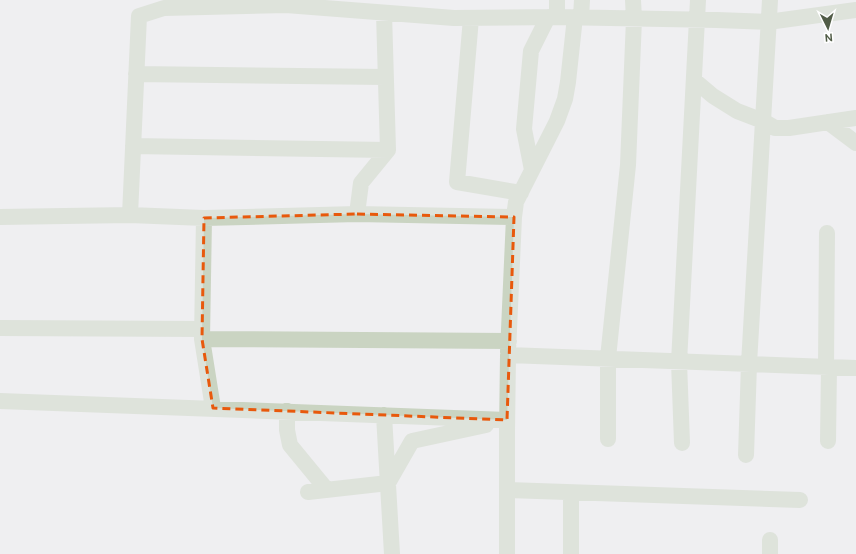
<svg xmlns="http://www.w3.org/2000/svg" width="856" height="554" viewBox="0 0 856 554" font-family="Ubuntu,sans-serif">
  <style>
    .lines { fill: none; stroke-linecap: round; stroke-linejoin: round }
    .minor { stroke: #cad4c2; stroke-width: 16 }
    .marked { fill: none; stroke: #e8590c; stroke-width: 3; stroke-dasharray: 8 5; stroke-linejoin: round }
  </style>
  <rect width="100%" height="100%" fill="#efeff1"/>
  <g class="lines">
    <path class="minor" d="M770,0L763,121L775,128H789L856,118
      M557,17V0
      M581,17L582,0
      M471,18L457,182L521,193
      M136,74L386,77
      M694,80L713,96L737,111L763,121L749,364L746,455
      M828,122L856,143
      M133,146L388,150
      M532,170L524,129L531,51L548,17
      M357,214L361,183L388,150L384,13
      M130,215L139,16L164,8L286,5L454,18L557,17L717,20L768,22L856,10
      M0,217L130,215L204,218L357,214L514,217
      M204,218L202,339L509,341
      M0,328L202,329
      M202,339L213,408
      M508,352L514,217L516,202L557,121L565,99L568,82L575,17
      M826,367L827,233
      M0,401L507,420
      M287,411V430L290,445L327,490
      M384,415L392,554
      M608,439V358L628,165L634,19L633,0
      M828,441L829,367
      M682,443L679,362L698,0
      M507,490L800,500
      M308,492L388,483L412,441L486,425
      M770,540V554
      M507,554V430L508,355L856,368
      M571,554V493"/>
  </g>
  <path d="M0 0H856V554H0ZM357,214L514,217L507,420L213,408L202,339L204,218Z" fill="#efeff1" fill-opacity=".55" fill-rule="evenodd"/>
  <path class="marked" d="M357,214L514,217L507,420L213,408L202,339L204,218Z"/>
  <g transform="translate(828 28) rotate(175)" stroke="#ffffff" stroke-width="3" paint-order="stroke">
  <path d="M0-3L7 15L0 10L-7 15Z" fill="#515c47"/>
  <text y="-6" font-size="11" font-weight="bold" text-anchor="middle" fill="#515c47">N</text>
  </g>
</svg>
